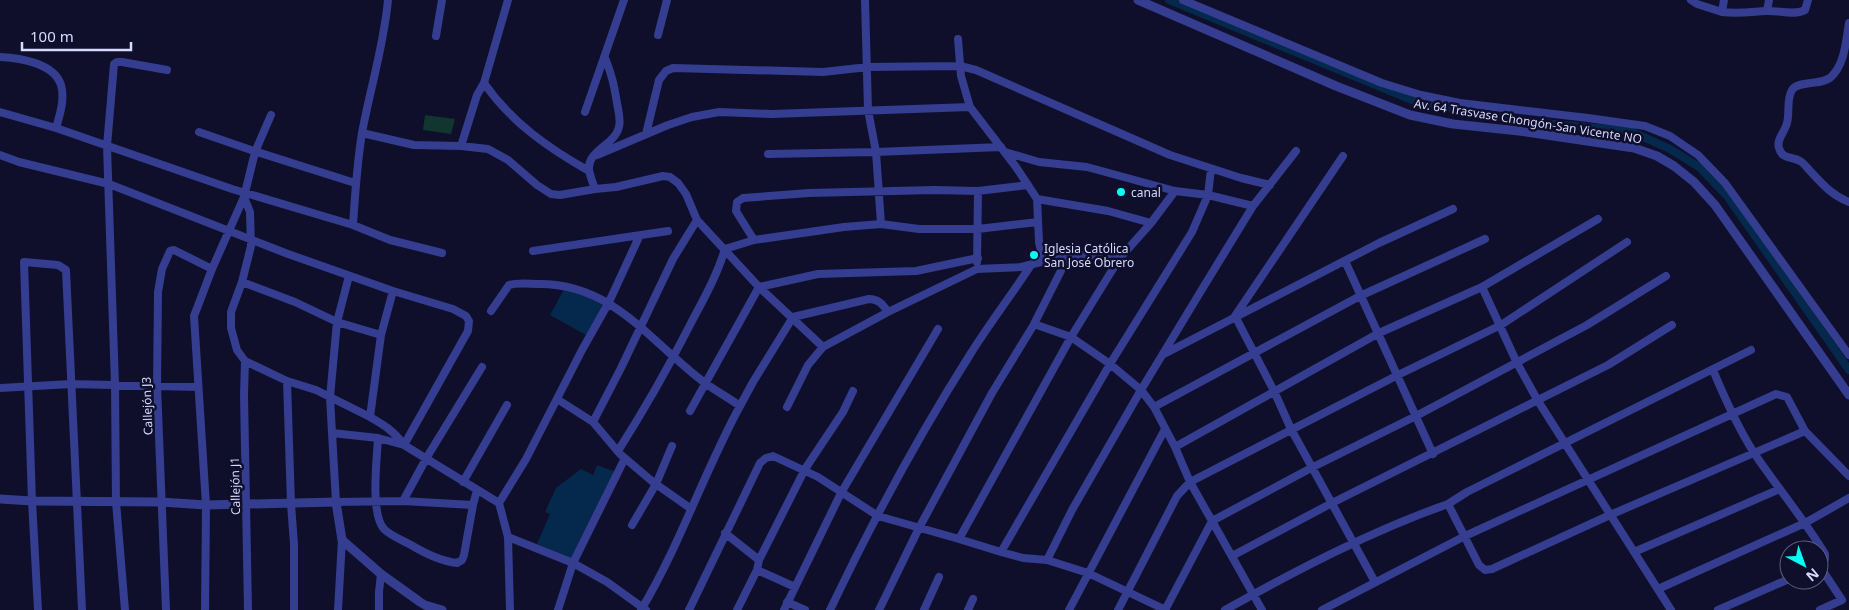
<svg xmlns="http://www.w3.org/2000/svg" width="1849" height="610" viewBox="0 0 1849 610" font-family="'Noto Sans',sans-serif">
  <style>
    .green { fill: #10362f }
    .water { fill: #05294d }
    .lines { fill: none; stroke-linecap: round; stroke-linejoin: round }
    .canal { stroke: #05294d; stroke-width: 8 }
    .minor { stroke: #343d8f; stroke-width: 8 }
    .tertiary { stroke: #343d8f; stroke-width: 9 }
    .poi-dot { fill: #04fff5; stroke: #0f0e2b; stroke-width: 2 }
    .labels { text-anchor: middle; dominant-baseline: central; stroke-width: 5; stroke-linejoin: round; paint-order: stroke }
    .street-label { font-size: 12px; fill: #d8d9ff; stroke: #0f0e2b }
    .poi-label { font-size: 12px; fill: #d8d9ff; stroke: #0f0e2b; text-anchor: start }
  </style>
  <rect width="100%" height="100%" fill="#0f0e2b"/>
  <path class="green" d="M425,115L455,119L451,134L423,130Z"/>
  <path class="water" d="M567,284L603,301L599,314L586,335L550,315Z
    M597,465L616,472L572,560L537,544L550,514L545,512L556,488L581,469L593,475Z"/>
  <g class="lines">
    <path class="canal" d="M1169,0L1412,100L1473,113L1533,122L1630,131L1670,149L1699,167L1727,196L1849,370"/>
    <path class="minor" d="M508,0L484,83C511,122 548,148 589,171
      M865,0L868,110L876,152L881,224
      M1183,0L1382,83L1421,95L1460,103L1588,118L1645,126L1670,136L1698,155L1725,183L1849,355
      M1691,0L1697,4L1722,12
      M1724,0L1722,12C1737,14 1750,12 1766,11C1778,10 1795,16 1805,10L1808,0
      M1767,11L1769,0
      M1849,23C1846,40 1845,64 1831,77C1821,86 1798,80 1792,90C1786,100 1790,112 1787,123C1785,132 1776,139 1779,148C1782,160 1792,156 1800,161C1804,163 1807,168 1811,172C1823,185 1832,195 1849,202
      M658,35L667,0
      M436,36L442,0
      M958,39L961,76L970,107L1016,167L1037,199L1039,242L1043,262
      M0,57C20,58 54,63 61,85C65,99 60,114 56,128
      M605,58C612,75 614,85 617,103C618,110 621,119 619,127C615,145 587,150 589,170C590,176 593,183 595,189L616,187L663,176L670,177L678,183L686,194L697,220L759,287L818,274L916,271L978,258
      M0,112L56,128L232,189L353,225L390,240L442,253
      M585,112L624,0
      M199,132L251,150L355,183
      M362,133L414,145L461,146L488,149L508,160L537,185L551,194L560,195L595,189
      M646,134L659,80L666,71L673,68L823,72L868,67L960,66L976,70L1170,155L1241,178L1270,185
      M461,146L477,95L484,83
      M1005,152L1039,162L1087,167L1175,191L1208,195L1253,206
      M768,154L876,152L1001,147
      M0,155L19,162L109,184L288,254L393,291L453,309L466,316L469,321L468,331L404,445L378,438L332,433L336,502L403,501L473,505L477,490
      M597,155L668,125L692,117L719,112L772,114L970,107
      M1343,156L1235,316L1274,391L1291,429L1375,582
      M244,197L250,212L251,246L242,282L231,312V328L237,350L245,361L287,381L316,390L370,417
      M1037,199L1108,211L1151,223
      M353,225C355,194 357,163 362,133C370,89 384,45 388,0
      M754,240L736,211L737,202L743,198L809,193L934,190L978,191L1028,185
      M533,251L668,231
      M1345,261L1433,454
      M977,262L978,191
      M242,282L295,302L337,322L381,335
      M1482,287L1517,363L1538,401L1671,610
      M393,291L381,335L370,417C384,425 394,431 404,445L499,503L526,459L582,350L609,302L639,237
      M491,311L509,285C519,282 530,284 540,284C614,284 651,343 705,383C716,391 729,398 740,406L753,382L793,317L869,299C879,299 883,305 888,312
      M1034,324L1071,337L1110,364L1141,390L1154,407L1175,447L1190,482L1212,521L1313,467L1416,416L1587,325L1666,276
      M1164,354L1379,243L1453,209
      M245,361L244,395L248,610
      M1713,370C1725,399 1737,426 1754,453C1777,487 1804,519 1825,554V559L1819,566
      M287,381L291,504L294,544V610
      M0,388L71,384L198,387
      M557,399L593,422L620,454L653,482L690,508
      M787,407L808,365L823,347L888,312L977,269L1021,267L1069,255H1097L1119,259
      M1154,407L1360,296L1485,239
      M690,411L759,287L823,347
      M593,422L621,368L673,259L697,220
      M332,433L330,397L337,322L349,276
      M378,438C377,458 370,514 384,529C391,536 402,540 411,545C426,554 440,561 457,563L462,560L464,555L473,505
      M1175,447L1379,333L1482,287L1598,219
      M618,451C644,410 668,368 690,325C703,300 717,276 725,249L754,240L844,227L881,224L919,229H978L1038,222
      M463,482L507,405
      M403,501L427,457L482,367
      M499,503L508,537L510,610
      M1448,504L1467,492L1751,350
      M1212,521L1262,610
      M632,525L656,484L672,446
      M725,533L759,560
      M508,537L573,563L607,582L646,610
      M959,539L1071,337L1119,259L1151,223L1175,191
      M1001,552L1110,364L1192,232L1208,195L1211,169
      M1634,552L1780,489
      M1232,556L1332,503L1608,365L1672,325
      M1047,560L1072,510L1141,390L1204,286L1253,206L1296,151
      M1819,565L1842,600L1820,610
      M757,570L795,587
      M1658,589L1805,523L1849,498
      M787,602L805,610
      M38,610L32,501L24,262L58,265L66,270L82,610
      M125,610L116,502L115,385L107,146L114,64L117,62H122L167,70
      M166,610L157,386L158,292L162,269L170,251L174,250L212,269
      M205,610L206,505L194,316L212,269L244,197L255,152L271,115
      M338,610L342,540
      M379,610V592L381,574
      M558,610L573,563L625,458
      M641,610C680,545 704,472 740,406
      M689,610L760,463L766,458L773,456L818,477L878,516L959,539L1001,552L1023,558L1047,560L1088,573L1166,610
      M737,610L757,570L759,560L805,469L843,412L853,391
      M784,610L841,493L938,329
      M830,610C872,522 919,435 971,353C990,323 1012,294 1031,265
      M879,610L919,528L992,393L1033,326L1069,255
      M924,610L939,577
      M968,610L973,599
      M1069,610L1165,429
      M1118,610L1177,496L1190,482L1398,375L1501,325L1627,242
      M1165,610L1212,521
      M1225,610C1297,570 1371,531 1448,504L1479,565L1485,570L1492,569L1610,515L1805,431L1849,476
      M1322,610L1465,536L1776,394L1787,397L1805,431
      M1718,610L1789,579"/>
    <path class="tertiary" d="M1138,0L1336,86L1410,115L1453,124L1519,131L1634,148L1657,156L1674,166L1694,182L1715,205L1849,395
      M0,499L32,501L161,502L206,505L336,502L342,540L381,574L420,602L425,605L442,610"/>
  </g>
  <g class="poi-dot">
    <circle cx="1121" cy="192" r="5"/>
    <circle cx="1034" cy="255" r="5"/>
  </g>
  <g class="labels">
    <g class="street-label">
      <text transform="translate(1528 121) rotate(9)">Av. 64 Trasvase Chongón-San Vicente NO</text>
      <text transform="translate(147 406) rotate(-92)">Callejón J3</text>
      <text transform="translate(235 486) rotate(-91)">Callejón J1</text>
    </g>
    <g class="poi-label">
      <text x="1131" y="192">canal</text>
      <text x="1044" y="248">Iglesia Católica<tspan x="1044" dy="14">San José Obrero</tspan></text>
    </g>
  </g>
  <g transform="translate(1804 565) rotate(139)"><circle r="24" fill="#0f0e2b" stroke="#5f5f80"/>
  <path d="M0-4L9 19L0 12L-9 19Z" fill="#04fff5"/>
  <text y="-8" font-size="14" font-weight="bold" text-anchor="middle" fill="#d8d9ff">N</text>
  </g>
  <path d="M22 42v8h109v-8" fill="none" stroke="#d8d9ff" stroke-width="2.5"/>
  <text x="30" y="42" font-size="15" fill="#d8d9ff" stroke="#0f0e2b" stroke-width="4" paint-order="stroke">100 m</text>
</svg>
